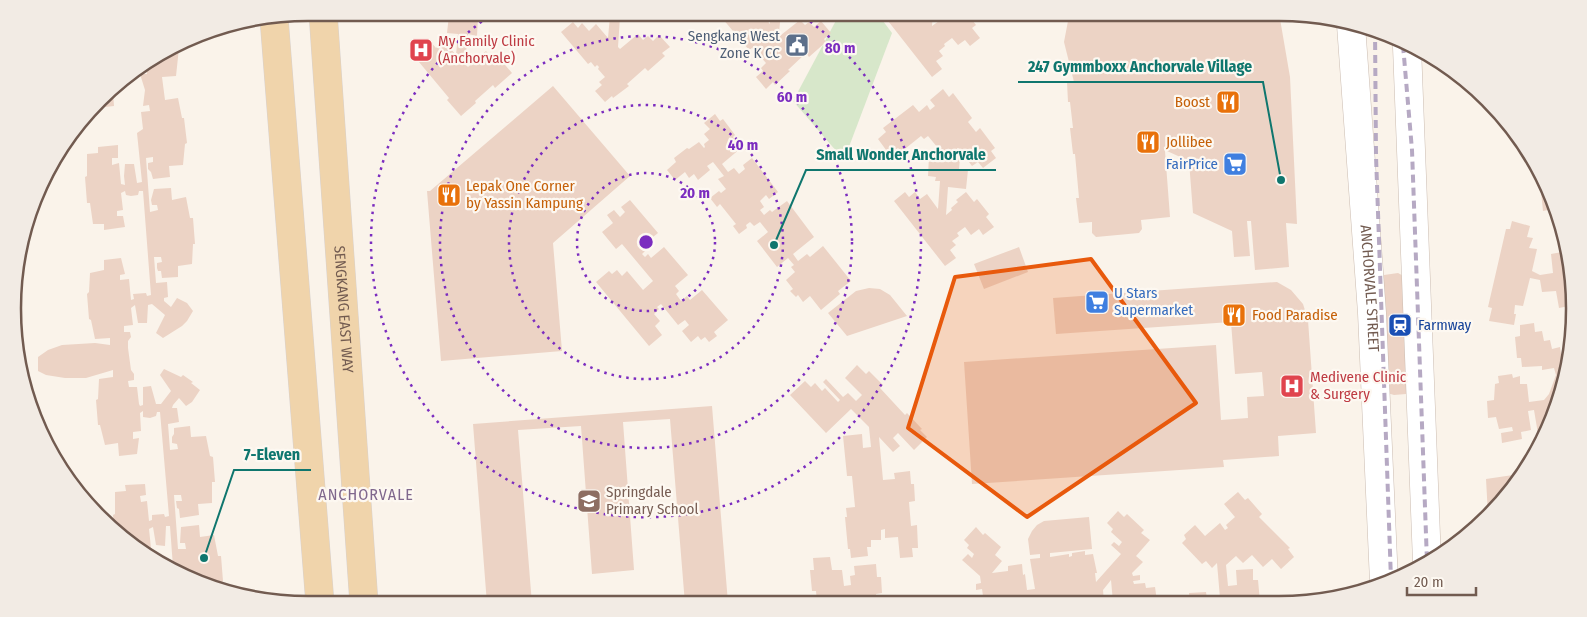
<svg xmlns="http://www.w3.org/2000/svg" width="1587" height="617" viewBox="0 0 1587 617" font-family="'Fira Sans Condensed',sans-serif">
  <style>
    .green { fill: #d7e7ca }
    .building { fill: #ecd3c5 }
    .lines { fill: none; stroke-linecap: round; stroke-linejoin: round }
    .minor-casing { stroke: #cbbcb1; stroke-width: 29 }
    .major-casing { stroke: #d8d1ce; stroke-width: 29 }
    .minor { stroke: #fff; stroke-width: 28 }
    .major { stroke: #f0d4ab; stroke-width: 28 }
    .rail { stroke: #b6a9c3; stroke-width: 4; stroke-dasharray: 8 5; stroke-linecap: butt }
    .marked { fill: #e8590c; fill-opacity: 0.2; stroke: #e8590c; stroke-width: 4; stroke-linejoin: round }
    .ring { fill: none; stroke: #7b2cbf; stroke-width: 2.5; stroke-dasharray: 2.5 5 }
    .labels { text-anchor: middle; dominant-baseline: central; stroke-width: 4.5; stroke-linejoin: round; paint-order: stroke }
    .service-label { font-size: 15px; fill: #4e5e75; stroke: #fdf8f1; text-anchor: end }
    .health-label { font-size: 15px; fill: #be3a42; stroke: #fdf8f1; text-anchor: start }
    .food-label { font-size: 15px; fill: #c56008; stroke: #fdf8f1; text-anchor: start }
    .shop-label { font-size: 15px; fill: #366cbe; stroke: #fdf8f1; text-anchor: end }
    .street-label { font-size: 15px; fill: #725b50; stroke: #fdf8f1 }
    .transit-label { font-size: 15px; fill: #164399; stroke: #fdf8f1; text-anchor: start }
    .education-label { font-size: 15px; fill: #785e54; stroke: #fdf8f1; text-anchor: start }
    .neighbourhood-label { font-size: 16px; letter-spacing: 1px; fill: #80688d; stroke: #fdf8f1 }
    .rim { fill: none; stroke: #725b50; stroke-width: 2.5 }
    .centre { fill: #7b2cbf; stroke: #fdf8f1; stroke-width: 2.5 }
    .ring-label { font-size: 15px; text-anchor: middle; font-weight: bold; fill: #7b2cbf; stroke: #fdf8f1; stroke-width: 4.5; stroke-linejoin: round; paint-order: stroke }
    .leader { fill: none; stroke: #0f766e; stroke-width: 2 }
    .callout-dot { fill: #0f766e; stroke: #fdf8f1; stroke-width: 2 }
    .callout-label { font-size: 16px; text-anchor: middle; font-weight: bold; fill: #0f766e; stroke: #fdf8f1; stroke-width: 4.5; stroke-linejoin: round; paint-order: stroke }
  </style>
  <rect width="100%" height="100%" fill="#faf3ea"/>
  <path class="green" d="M840,13H877L892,33L844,160L793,101Z"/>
  <path class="building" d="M417,12H442L434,20L428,13L422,19Z
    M459,12H470L469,17H478L477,36L468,34L465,64L468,67L486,51L491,57L495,53L512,73L495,88L493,85L475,101L476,103L461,116L447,100L449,98L409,50L421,39L425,45L430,41L436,48L444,41L456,55L458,34L447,33L449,15L459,16Z
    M495,12H518L509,21L504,15L500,18Z
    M600,12H630L629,18L620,17L618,47L620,49L638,34L643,40L648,36L653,41L659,35L670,47L662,53L665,56L648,71L645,68L627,84L629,86L613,98L612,96L605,102L595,91L602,85L599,82L605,77L598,69L599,67L597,65L595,67L591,62L588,64L561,32L573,22L578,28L582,23L589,31L596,24L608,38L610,16H599Z
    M729,12H747L750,16L755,12H760L770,24V12H781L779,33L781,35L800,20L805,25L809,22L814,27L821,21L831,33L824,39L826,42L809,57L806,53L788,70L790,71L775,85L773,82L766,89L756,77L763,71L761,68L766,63L759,55L761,53L759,51L757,53L752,48L749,50L722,18Z
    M881,12H919L924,19L925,12H933L932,26L939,21L937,19L945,12H966L976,25L972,28L980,38L970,46L965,40L958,45L952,38L944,44L945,46L939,51L943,56L936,61L942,69L932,77Z
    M1061,12L1279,13L1290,77L1297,224L1286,223L1289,267L1255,270L1251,221H1247L1250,256L1234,257L1232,231L1193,213L1189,161L1167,151H1165L1170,217L1141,220L1142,229L1139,233L1096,237L1092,233V222L1079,223L1076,198H1079L1075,154H1073L1070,128H1073L1070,102H1068L1067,82H1074L1064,42L1068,21H1062Z
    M179,48L176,76L162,77L165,100L178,98L182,118H184L187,143L185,144L183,165L169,166L170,177L153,179L151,172L148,169V163L153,162V157L146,158L150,212L158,210L157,205H152L151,200L154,189L171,188L172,200L186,197L190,218H193L195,244H193L192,264L178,266V277L162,278L161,271H158L157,268V263L162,262L161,257H154L156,283L167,282L168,297L164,298V301L171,307L177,298L187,303L193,311L187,321L182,326L163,338L156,333L165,315L152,304L148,305L147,323H138L135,305L131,308L133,325L124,326V332H130L131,337L128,341V348L131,370L134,374V380L128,381L129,387H137L139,404L140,406L143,405V387L151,386L156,404H161L171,391L160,375L164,369L181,377L183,375L193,382L191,383L200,390L192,402L186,406L179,398L173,405L172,408H177L179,422L168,424L170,450L178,449L177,444L172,443V437L174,434V428L190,426L191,437L206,436L210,456L213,457L215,482H212V503L198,504L199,515L180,518L179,509L177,508L176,501H182L181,495H174L178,549H186L185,543H180L181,527L199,525L200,537L214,535L218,556H221L223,581L221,583V590L214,589L173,567L170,526H166L165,546L156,545L153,527L149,529L151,548H143L144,552L128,543L114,528L113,515L115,514V492L126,491L125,485L145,484L146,495L140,496L141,502L147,501L149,521L152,520V515L164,514L165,517L169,516L160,412H157L156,416L150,418L143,417V411L140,413L141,431L133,432V439L139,438L137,454L119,456L118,443L105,445L100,425H98L96,400L98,399L99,379L113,377V370L86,378H65L46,375L38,371V357L48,350L62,345L95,343L110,345V338L95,339L91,320L89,319L87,294L89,292L90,273L104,270V260L121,258L125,274L120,275V280L129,279L131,300L134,299L133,294L146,293L147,296L151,295L143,191H139L138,195L131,196L126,195L125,191L121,193L123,210L117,211V216H123L125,227L104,230V224H93L90,203H87L85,177L87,176V154L98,153V147L118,145V158H112V165L119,163L121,184L125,185L124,176L125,164H134L137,183L142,182L137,133L143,129L141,112L150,111L149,105L143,106L145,90L140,74H147L146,67Z
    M128,77L127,85L119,86L118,83Z
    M553,86L630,176L553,243L562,351L441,361L427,191H430Z
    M943,89L949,97L953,93L972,118L968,122L976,132L980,128L995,148L991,151L996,158L983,168L978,162L972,166L958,148L951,153L950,157L960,158L959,169L968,170L966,189L948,187L946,215L952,210L951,208L958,202L956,200L966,192L974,202L977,199L989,214L986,217L994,227L983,235L979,229L971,235L965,227L957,233L959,236L952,241L956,245L950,250L956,258L945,266L894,201L905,192L909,197L915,192L920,199L927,194L938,209L940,181H935L936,177L928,176L929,156L943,157V154L928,136L924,139L921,136L901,152L898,148L889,154L878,139L886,132L883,128L913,105L919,112L927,105L930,110L935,106L930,100Z
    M107,93H113L114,106L96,108Z
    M715,114L720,121L723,119L735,135L733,137L741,148L722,164L728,172L734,168L739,174L745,169L743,165L752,158L778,192L769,199L766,195L760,201L764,207L760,210L764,215L770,210L772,212L787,201L814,237L793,254L798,261L807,254L810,257L823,246L851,281L838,291L840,294L821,310L810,296L803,302L798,295L796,297L790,291L793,289L786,280L795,272L791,267L794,265L788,258L777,267L757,241L768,232L760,222L754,226L750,222L746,225L747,228L739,234L733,226L736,224L720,204L717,207L710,198L719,191L721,193L726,189L718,179L724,176L713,162L707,166L710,170L698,180L694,174L689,178L685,172L675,180L667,170L676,162L674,158L687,148L689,149L699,142L704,148L705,147L704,144L709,140L704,134L710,129L704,123Z
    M1539,172L1544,177L1552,209L1543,211Z
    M630,200L658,233L648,241L645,237L640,241L647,249L642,254L645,257L648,254L651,258L664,247L688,275L675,286L679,291L676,294L681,301L687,296L690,300L702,290L728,320L714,332L717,336L709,342L705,337L701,340L698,336L691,342L682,331L689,325L685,320L678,325L661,304L657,307L659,309L654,314L660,321L655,326L662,335L649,346L596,282L609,271L612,274L617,270L622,276L627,271L643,290L653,281L622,244L616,249L602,232L613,223L607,215L614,210L620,217L625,212L621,207Z
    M1512,221L1530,226L1527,237L1533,238L1529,248L1537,249L1532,271L1540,275L1553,273L1551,254L1562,252L1563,262H1567L1574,289L1571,312L1569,306L1559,308L1556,291L1542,292L1540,280L1530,278L1523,306L1515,305L1514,314H1516L1514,325L1489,321L1492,308L1488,307L1506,229H1510Z
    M1019,247L1028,272L984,289L974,264Z
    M16,266L19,278V299L17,307L15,270Z
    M1398,273L1409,279L1416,385L1406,394L1394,395L1384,392L1376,282L1384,275Z
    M1277,282L1291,290L1303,304L1308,320L1316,433L1278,436L1279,456L1223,460L1224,467L972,484L964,362L1216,345L1221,420L1248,418L1247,397L1264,396L1262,372L1235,374L1231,322L1056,334L1053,298Z
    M869,288L880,289L890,295L907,316L847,336L828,313L856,291Z
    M1534,323L1535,332L1542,331L1544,341L1550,340L1552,349L1560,347L1561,354L1565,353L1563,374L1561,375L1559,403L1544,434H1538L1534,410L1528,411L1531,430L1521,432L1522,439L1502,443L1501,433L1513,431L1512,427L1499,429L1496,417L1488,418L1487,401L1494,400L1495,384L1499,383L1498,376L1512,374L1513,378L1520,376V384H1527L1529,402L1544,400L1549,394L1556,375L1554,368L1542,370V366L1522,367L1521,358H1517L1515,337L1520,336V325Z
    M857,365L866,374L869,371L883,385L880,388L905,415L907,413L922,429L920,430L927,437L914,450L898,433L893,438L900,446L893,452L879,437L883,480L895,479L894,473L910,471L911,484H914L915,501L909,502L911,526L917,525L918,548H912L913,557L900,558L898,537L885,538V529L881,530V540H871V547H867L868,556L851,558L850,549H848L845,517H847L846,508L855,507L852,476H847L843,436L862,434L863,448L871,447L869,427L851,409L826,433L790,395L805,381L811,387L815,383L822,391L825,388L838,402L840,400L823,382L826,379L843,397L848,393L856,401L862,395L845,378Z
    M712,406L728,603L685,604L670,419L623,422L634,570L592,574L581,426L518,430L532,604H487L473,424Z
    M1513,475L1515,484L1488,515L1486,479Z
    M1238,492L1245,500L1248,498L1262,514L1259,517L1290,548L1288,549L1294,557L1281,569L1272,559L1263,567L1252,555L1243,563L1236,556L1226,565L1228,586L1237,585L1236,570L1253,569V580H1258L1260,602H1190L1189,593L1206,592L1207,599L1220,598L1217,563L1212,568L1206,561L1202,564L1182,543L1186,539L1184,535L1195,525L1205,536L1220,523L1225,530L1228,528L1226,525L1235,517L1224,504Z
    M1118,511L1124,517L1127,514L1144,530L1141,533L1150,540L1136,556L1143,562L1132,573L1133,576L1140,575V580L1133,581L1134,584L1145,583L1146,588L1155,587L1157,601L1144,602H1126L1125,601L1113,602L1111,580L1103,590L1104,602L1038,603V601H1036V598L1028,599L1029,603H961L960,598L983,596L982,589L976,590V584L981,583L980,576L962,560L968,554L972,558L974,554L967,548L969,545L964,540L976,527L983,535L985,533L1001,547L995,555L1002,561L992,573L1008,571V566L1022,564L1023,575L1025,574L1027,590L1035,589L1030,559L1040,558V554L1030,555L1028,539L1032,531L1037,525L1044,521L1089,517L1092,549L1050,553V557L1069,554V557L1072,556V553L1085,551V555L1093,554L1097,573H1095L1096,582L1121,554L1111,545L1114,542L1119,546L1122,542L1111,532L1113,529L1107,523Z
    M830,557L832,570H842L844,586L851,585L850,576L855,575L854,566L876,564L877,577H881L882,593L876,594V603H817L816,591H812L810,570H814L813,558Z"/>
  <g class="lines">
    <g class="minor-casing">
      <g id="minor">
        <path id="s1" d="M1351,25L1372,313L1384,582"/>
        <path d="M1407,47L1427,562"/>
      </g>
    </g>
    <g class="major-casing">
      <g id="major">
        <path id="s2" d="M323,12L364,604"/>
        <path d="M274,18L320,604"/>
      </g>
    </g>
    <use href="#minor" class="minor"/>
    <use href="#major" class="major"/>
    <path class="rail" d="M1375,29L1376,156L1391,580
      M1403,45L1412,150L1427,562"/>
  </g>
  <path class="marked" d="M1091,259L1196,403L1027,517L908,428L955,277Z"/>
  <g class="ring">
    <circle cx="646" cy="242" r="69"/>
    <circle cx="646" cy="242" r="137"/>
    <circle cx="646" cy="242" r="206"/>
    <path d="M798 13A275 275 0 1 1 494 13"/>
  </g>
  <defs>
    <g id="civic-square" transform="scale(1.25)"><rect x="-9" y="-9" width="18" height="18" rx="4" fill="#5c6f8a" stroke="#fdf8f1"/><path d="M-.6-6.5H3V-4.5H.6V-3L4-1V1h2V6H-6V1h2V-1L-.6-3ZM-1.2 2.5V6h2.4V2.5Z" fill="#fff"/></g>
    <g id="hospital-square" transform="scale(1.25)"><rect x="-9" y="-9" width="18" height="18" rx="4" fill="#e0444e" stroke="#fdf8f1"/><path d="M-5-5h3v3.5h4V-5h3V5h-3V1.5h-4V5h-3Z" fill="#fff"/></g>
    <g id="restaurant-square" transform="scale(1.25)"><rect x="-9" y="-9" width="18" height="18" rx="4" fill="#e8710a" stroke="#fdf8f1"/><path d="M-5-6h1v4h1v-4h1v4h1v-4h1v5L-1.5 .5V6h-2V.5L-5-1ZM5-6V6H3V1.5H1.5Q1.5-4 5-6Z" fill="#fff"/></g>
    <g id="supermarket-square" transform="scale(1.25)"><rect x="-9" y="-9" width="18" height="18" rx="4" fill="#3f7fe0" stroke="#fdf8f1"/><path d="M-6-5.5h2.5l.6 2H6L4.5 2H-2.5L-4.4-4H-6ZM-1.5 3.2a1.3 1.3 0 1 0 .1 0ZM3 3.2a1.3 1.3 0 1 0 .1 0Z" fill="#fff"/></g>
    <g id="station-square" transform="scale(1.25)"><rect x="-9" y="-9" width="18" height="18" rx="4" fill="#1a4fb4" stroke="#fdf8f1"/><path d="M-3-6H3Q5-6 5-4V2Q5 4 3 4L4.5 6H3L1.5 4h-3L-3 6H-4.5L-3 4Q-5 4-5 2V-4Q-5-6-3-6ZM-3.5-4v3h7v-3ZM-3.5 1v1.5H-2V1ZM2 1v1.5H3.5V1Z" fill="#fff"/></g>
    <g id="school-square" transform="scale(1.25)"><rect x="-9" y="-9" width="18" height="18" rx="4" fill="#8d6e63" stroke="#fdf8f1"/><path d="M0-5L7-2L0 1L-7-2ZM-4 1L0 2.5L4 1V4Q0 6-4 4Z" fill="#fff"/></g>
  </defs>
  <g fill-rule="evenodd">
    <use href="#civic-square" x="797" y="45"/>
    <use href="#hospital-square" x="421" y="50"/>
    <use href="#restaurant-square" x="1228" y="102"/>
    <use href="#restaurant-square" x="1148" y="142"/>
    <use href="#supermarket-square" x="1235" y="164"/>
    <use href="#restaurant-square" x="449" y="195"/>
    <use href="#supermarket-square" x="1097" y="302"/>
    <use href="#restaurant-square" x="1234" y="315"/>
    <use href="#station-square" x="1400" y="325"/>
    <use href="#hospital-square" x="1292" y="386"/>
    <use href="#school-square" x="589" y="501"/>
  </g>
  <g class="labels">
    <g class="service-label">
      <text x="780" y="36">Sengkang West<tspan x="780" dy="17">Zone K CC</tspan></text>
    </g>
    <g class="health-label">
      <text x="438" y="41">My Family Clinic<tspan x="438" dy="17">(Anchorvale)</tspan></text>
      <text x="1310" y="377">Medivene Clinic<tspan x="1310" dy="17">&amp; Surgery</tspan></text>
    </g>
    <g class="food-label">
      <text x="1210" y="102" text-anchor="end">Boost</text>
      <text x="1166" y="142">Jollibee</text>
      <text x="466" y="186">Lepak One Corner<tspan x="466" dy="17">by Yassin Kampung</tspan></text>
      <text x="1252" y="315">Food Paradise</text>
    </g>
    <g class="shop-label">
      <text x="1218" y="164">FairPrice</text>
      <text x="1114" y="293" text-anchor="start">U Stars<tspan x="1114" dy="17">Supermarket</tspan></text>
    </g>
    <g class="street-label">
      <text stroke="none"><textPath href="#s1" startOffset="264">ANCHORVALE STREET</textPath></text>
      <text stroke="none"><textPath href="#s2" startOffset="298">SENGKANG EAST WAY</textPath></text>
    </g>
    <g class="transit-label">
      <text x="1418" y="325">Farmway</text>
    </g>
    <g class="education-label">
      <text x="606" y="492">Springdale<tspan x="606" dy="17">Primary School</tspan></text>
    </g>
    <g class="neighbourhood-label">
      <text x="366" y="494">ANCHORVALE</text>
    </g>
  </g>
  <path d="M0 0H1587V617H0ZM308 21H1279A287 287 0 0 1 1566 308V309A287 287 0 0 1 1279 596H308A287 287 0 0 1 21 309V308A287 287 0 0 1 308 21Z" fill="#f2ebe4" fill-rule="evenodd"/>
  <path class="rim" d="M308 21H1279A287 287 0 0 1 1566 308V309A287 287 0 0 1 1279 596H308A287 287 0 0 1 21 309V308A287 287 0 0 1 308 21Z"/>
  <circle cx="646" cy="242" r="8" class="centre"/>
  <g class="ring-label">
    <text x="840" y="53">80 m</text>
    <text x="792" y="102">60 m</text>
    <text x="743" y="150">40 m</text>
    <text x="695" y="198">20 m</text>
  </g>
  <path class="leader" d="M1281 180L1263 82H1018M774 245L806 170H996M204 558L234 470H311"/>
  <g class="callout-dot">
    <circle cx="1281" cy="180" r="5"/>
    <circle cx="774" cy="245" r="5"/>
    <circle cx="204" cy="558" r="5"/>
  </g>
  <g class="callout-label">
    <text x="1140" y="72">247 Gymmboxx Anchorvale Village</text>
    <text x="901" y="160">Small Wonder Anchorvale</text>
    <text x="272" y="460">7-Eleven</text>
  </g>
  <path d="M1407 587v8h69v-8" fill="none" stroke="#725b50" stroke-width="2.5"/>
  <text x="1414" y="587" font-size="15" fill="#725b50" stroke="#fdf8f1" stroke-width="4" paint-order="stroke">20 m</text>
</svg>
